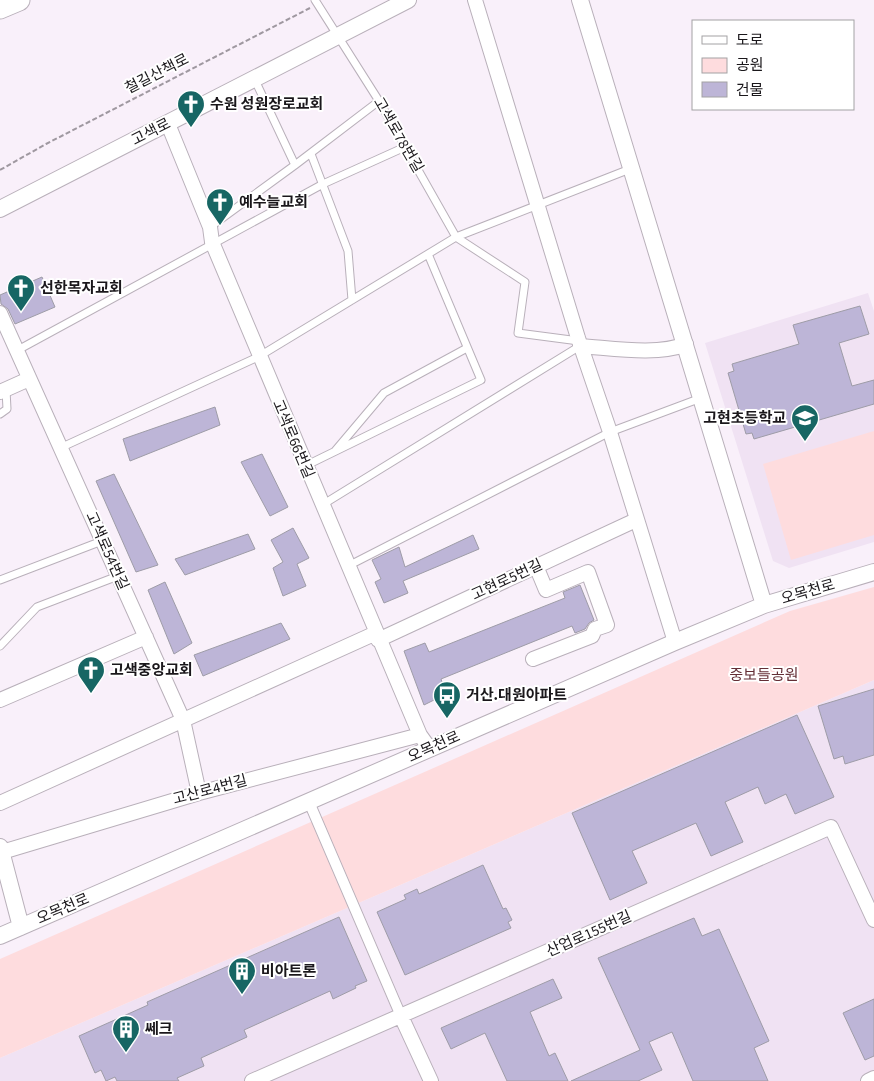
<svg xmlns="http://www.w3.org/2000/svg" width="874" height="1081" viewBox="0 0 874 1081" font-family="'Source Sans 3','Noto Sans KR',sans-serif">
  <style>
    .built { fill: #f0e2f3 }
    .green { fill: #fedcde }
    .building { fill: #bdb5d7; stroke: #9e9ca7 }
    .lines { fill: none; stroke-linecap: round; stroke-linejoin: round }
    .service-casing { stroke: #b9b0ba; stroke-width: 9 }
    .pedestrian-casing { stroke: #b9b0ba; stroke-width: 12 }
    .minor-casing { stroke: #b9b0ba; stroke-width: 16 }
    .tertiary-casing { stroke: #b9b0ba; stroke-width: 18 }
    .primary-casing { stroke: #b9b0ba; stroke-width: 23 }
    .path { stroke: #9f98a0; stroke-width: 2; stroke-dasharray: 5 2.5; stroke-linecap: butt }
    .service { stroke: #fff; stroke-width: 7 }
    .pedestrian { stroke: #fff; stroke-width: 10 }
    .minor { stroke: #fff; stroke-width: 14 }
    .tertiary { stroke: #fff; stroke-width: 16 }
    .primary { stroke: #fff; stroke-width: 21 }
    .labels { text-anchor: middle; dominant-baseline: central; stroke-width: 4; stroke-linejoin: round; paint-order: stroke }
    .street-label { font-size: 15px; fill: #1a171b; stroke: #fff }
    .poi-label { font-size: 15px; font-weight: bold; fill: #1a171b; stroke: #fff; text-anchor: start }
    .park-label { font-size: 15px; fill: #642f36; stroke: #fff }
  </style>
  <rect width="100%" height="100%" fill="#f9f0fa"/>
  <path class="built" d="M868,293L874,311V542L789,568L773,561L705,343Z
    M874,680V1081H0V1058Z"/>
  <path class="green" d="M874,431V535L791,560L763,464Z
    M874,587V680L0,1058V959L790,611Z"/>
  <path class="building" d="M42,277L55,307L15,324L8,309L1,304L0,295Z
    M860,306L869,334L839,343L852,386L874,380V404L754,439L752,433L746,434L728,373L734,371L732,364L799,344L793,325Z
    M215,407L220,425L130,461L123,439Z
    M262,454L288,507L270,516L241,462Z
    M114,474L158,565L136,572L96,481Z
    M293,528L309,558L297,564L306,586L283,596L273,568L283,562L271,540Z
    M248,534L255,549L185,575L175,559Z
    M473,535L479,549L403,581L408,593L384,603L375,582L381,579L372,560L399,547L405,567Z
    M165,582L192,643L174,654L148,590Z
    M580,585L594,620L589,623L585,629L575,633L572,626L441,679L446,694L424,705L404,651L425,643L429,652L565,598L563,592Z
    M281,623L290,639L203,676L194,655Z
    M874,689V755L845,764L843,756L834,759L818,706Z
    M797,715L834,797L795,814L786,794L765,804L758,787L725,802L743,842L711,856L696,823L632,851L647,883L610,900L572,813Z
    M483,865L503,909L506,908L512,920L508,922L511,928L405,975L377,912L406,899L404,895L417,889L419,894Z
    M339,917L367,981L355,986L356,988L333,999L330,991L244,1030L247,1037L201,1058L204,1066L177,1078L179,1081H117L115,1077L106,1081L101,1070L95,1073L79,1036L148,1005L147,1002Z
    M694,918L702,936L719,929L769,1041L754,1048L768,1081H693L672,1032L649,1042L662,1070L638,1081H571L640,1050L598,958Z
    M553,979L562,998L530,1012L549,1056L555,1053L568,1081H507L485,1033L451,1049L441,1028Z
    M874,999V1056L865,1060L843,1013Z"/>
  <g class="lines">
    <g class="service-casing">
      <path id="service" d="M315,0L379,101L456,237L525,282L518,333L579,341
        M254,78L295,165
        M311,154L348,251L352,300
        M210,227L295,165L379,101
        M16,351L323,184L405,147
        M0,414L7,409L6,390
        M60,448L258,357L456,237L630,169
        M335,451L384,393L467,348
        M305,466L481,380L428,254
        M322,505L580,346
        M348,566L610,432L701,398
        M0,580L102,541
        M0,646L37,607L118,576"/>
    </g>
    <g class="pedestrian-casing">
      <path id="pedestrian" d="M309,802L401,1016"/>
    </g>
    <g class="minor-casing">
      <path id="minor" d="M475,0L578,338L609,429L675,642
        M168,124L210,227L212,242L420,735L430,749
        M0,313L183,720L199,793
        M580,346C612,348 657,356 686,344
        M0,392L29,379
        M378,640L636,520
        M533,659L592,636L595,629L607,625L588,572L546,590L536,566
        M0,700L146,637
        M0,803L376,633
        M2,852L199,793L420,735
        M401,1016L431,1081
        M252,1081L831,827L874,920
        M868,1081L874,1078"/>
    </g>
    <g class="tertiary-casing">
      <path id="tertiary" d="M580,0L764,605
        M0,209L408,0
        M0,847L21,927
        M0,936L675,642L764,605L874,572"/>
    </g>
    <g class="primary-casing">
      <path id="primary" d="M0,8L19,0"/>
    </g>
    <path class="path" d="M0,170L46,144L310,8"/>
    <use href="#service" class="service"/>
    <use href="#pedestrian" class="pedestrian"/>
    <use href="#minor" class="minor"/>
    <use href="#tertiary" class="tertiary"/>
    <use href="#primary" class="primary"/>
  </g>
  <defs>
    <g id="church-pin" transform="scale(1.4375)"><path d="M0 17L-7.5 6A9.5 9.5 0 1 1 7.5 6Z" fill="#176664" stroke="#fff"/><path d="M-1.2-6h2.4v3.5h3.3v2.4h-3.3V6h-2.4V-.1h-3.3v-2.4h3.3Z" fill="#fff"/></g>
    <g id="school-pin" transform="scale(1.4375)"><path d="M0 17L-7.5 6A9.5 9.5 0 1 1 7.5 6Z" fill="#176664" stroke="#fff"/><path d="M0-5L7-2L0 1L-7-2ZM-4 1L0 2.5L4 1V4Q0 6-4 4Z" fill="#fff"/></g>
    <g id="bus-pin" transform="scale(1.4375)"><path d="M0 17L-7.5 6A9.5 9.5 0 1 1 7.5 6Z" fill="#176664" stroke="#fff"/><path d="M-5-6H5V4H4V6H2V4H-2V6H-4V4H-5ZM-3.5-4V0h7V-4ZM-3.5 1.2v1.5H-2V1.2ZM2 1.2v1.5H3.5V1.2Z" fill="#fff"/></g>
    <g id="building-pin" transform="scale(1.4375)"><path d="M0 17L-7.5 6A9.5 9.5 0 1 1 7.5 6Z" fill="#176664" stroke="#fff"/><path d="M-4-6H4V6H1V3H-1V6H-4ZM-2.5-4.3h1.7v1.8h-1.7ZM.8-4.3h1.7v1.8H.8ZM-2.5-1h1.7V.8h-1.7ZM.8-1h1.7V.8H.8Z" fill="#fff"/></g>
  </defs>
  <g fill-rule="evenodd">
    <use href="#church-pin" x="191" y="104"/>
    <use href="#church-pin" x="220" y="202"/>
    <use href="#church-pin" x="21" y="288"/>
    <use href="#school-pin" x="805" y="418"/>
    <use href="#church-pin" x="91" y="670"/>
    <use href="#bus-pin" x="447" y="695"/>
    <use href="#building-pin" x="242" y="971"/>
    <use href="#building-pin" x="126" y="1029"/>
  </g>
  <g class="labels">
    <g class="street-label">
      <text transform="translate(157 74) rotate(-27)">철길산책로</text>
      <text transform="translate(151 132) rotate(-27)">고색로</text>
      <text transform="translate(398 135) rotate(60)">고색로78번길</text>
      <text transform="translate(293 439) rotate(67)">고색로66번길</text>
      <text transform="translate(107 551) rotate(66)">고색로54번길</text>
      <text transform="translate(507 580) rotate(-25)">고현로5번길</text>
      <text transform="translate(808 592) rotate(-16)">오목천로</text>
      <text transform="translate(434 747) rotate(-24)">오목천로</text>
      <text transform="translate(210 790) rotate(-15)">고산로4번길</text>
      <text transform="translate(63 909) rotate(-23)">오목천로</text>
      <text transform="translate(589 934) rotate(-24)">산업로155번길</text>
    </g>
    <g class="poi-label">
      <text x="210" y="104">수원 성원장로교회</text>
      <text x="239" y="202">예수늘교회</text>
      <text x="40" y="288">선한목자교회</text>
      <text x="786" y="418" text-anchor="end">고현초등학교</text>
      <text x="110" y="670">고색중앙교회</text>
      <text x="466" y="695">거산.대원아파트</text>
      <text x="261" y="971">비아트론</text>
      <text x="145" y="1029">쎄크</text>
    </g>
    <g class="park-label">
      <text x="764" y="675">중보들공원</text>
    </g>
  </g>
  <rect x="692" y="20" width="162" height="90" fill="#ffffff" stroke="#a3a2a4"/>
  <rect x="702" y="36" width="25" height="8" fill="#ffffff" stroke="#a3a2a4"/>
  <text x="736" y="45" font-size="15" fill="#1a171b">도로</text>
  <rect x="702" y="58" width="25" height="15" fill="#fedcde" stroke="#a3a2a4"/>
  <text x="736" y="70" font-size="15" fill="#1a171b">공원</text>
  <rect x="702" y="82" width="25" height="15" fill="#bdb5d7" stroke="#a3a2a4"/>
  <text x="736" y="95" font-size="15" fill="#1a171b">건물</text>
</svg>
